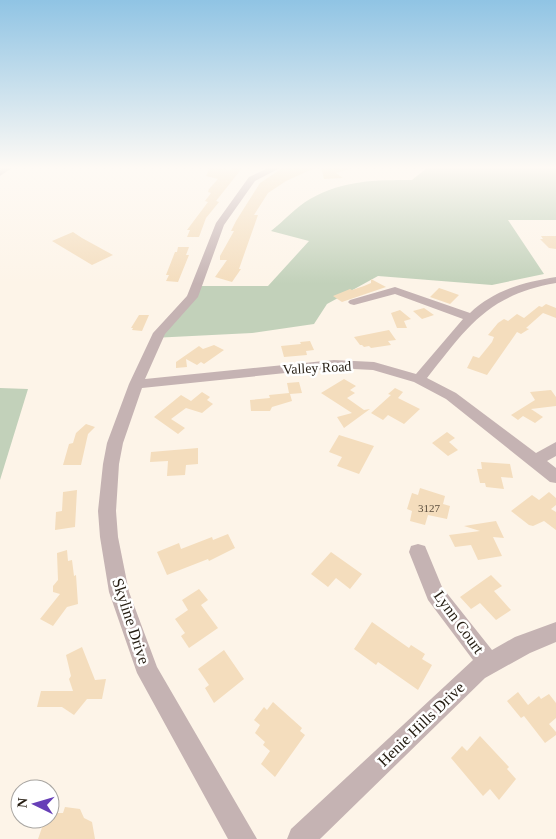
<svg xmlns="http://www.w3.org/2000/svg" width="556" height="839" viewBox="0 0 556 839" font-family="Georgia,serif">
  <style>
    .green { fill: #c2d1ba }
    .building { fill: #f4ddbd }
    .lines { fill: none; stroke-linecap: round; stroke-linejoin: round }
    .minor { fill: #c5b3b3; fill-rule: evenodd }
    .labels { text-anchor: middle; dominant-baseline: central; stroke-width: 5; stroke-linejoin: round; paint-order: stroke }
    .number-label { font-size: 11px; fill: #5a4e3e }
    .street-label { font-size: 14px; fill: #261e13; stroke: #fff }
    .near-street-label { font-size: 16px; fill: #261e13; stroke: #fff }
  </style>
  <rect width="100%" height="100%" fill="#fdf4e8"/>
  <path class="green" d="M428,167H556V220H508L544,274L492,285L378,276L327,304L314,324L252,333L152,338L196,286H268L309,241L271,231C284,221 296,207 310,199C343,180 376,180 412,180Z
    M0,388L28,389L0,480Z"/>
  <path class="building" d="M210,167L229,170L236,167H243L216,201L219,202L206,218L199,237H187L190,230H187L208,202L205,201L211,193L208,192L209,189L218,179L206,176Z
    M284,167H317L286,181L268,193L254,215H258L239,269H241L232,282L215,277L227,260H220V256L234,231H231L236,221L260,183Z
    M321,167H350V169L336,173L343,178L324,179Z
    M73,232L82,238L113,255L92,265L52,241Z
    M541,236H556V249L549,248L540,239H543Z
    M178,247H189L186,255H189L178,282L166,281L169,275H166L175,252H177Z
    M371,279L386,287L342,302L333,296L350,289L352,290L364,286L371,283Z
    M439,288L445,290L459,295L450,304L430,297Z
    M546,304L556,308V318L543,313L526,328L529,329L521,334L517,332L487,375L467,368L473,356L479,358L492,342L494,337L488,335L498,323L504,319L508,321L517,314L524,318L539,306L542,307Z
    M424,308L434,315L422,319L413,311Z
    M400,310L411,319L404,321L407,328H397L391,313Z
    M139,315H149L142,331L132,330L133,328H131Z
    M389,330L396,340L388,341L391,345L371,348L369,346L364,347L362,345H360L354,337Z
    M310,341L314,350L306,351L307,355L284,357L281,346L301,344L300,342Z
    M214,345L224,350L204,364L201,362L197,365L186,359L187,367L176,368V362L199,346L203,349Z
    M344,379L356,386L350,390L355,393L347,398L364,410L370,409L344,428L337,417L352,413L321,393Z
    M299,382L302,393L290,394L292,401L272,407L270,411H251L250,400L270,398L269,395L289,393L287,383Z
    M395,388L403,392L398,398L420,409L404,424L388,415L383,420L371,413L391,395L388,394Z
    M551,390L556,397V406L531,409L543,417L535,423L523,416L518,420L511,415L535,400L530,392Z
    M202,392L210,397L207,400L213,404L202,413L186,408L171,419L185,428L178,434L154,417L181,395L191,401Z
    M86,424L95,427L88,434L81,465H63L69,444L73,443L76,433Z
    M447,432L455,438L449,442L458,450L448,456L432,443Z
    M339,435L374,446L359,474L337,466L342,457L329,452Z
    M198,448V464L186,465L185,475L167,476L168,461L150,462L151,452Z
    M481,462L510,464L513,478L501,477L504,489L486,487L485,483H480L477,469H482Z
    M420,488L445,496L443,504L450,506L447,519L428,515L425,525L410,521L412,511L407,509L412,493L418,495Z
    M77,490L75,527L55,530L56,512L62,511L63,492Z
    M549,492L556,498V505L551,509L556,512V530L544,521L533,526L529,525L511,511L532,495L539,500Z
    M496,521L504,538L493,537L502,556L478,560L471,545L455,547L449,535L480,531L464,526Z
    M228,534L235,548L209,561L208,559L167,575L157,552L179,543L181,549L212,537L213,540Z
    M67,550L68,561L72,560L74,576L76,575L78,604L67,607L53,626L40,619L60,594L53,592V586L58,580L57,553Z
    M331,552L362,574L350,589L336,578L328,587L311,574Z
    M491,575L502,586L494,591L511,610L496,620L480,603L471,609L460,597Z
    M199,589L208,600L201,605L218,628L189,648L181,636L185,633L175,619L188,610L182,600Z
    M372,622L409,648L411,645L425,654L422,659L432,665L418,690L378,662L376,665L354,649Z
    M82,647L95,680L106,679L102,699H87L74,715L62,707H37L41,691H73L69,679L71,676L66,655Z
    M224,650L244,679L214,703L205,688L209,685L198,669Z
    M518,692L528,705L539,696L541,699L549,694L556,703V718L549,724L556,732V735L545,743L524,716L521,718L507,701Z
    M273,702L302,728L300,731L305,735L275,777L261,764L270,751L263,745L265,742L255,733L260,725L254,720L264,707L267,710Z
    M480,736L509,767L507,769L516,779L499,800L490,789L483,796L451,758L462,746L467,751Z
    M65,807L80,809L84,818L92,822L95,839H38L45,819L54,817L55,813H63Z"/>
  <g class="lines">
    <path class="minor" d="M4,167H13L0,176V170Z
      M270,167H282L255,181L224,225L198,297L165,334L145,379L334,360L374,362L416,374L463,319L395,294L354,305L350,304L348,302L350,300L395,287L470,313C494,290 524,282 556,277V283C488,295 468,326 427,378L456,393L536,453L556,442V456L547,461L556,468V483L550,482L446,399L414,382L373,370L334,368L142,388L123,443L119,464L116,511L118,537L129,592L157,667L257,839H228L137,673L109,592L100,537L98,511L103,464L107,443L129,384L153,333L187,296L216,223L249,177Z
      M418,544L425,546L442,587L492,650L515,637L556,622V642L530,653L485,678L320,839H287L291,829L473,660L428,600L409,552L411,546Z"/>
  </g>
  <linearGradient id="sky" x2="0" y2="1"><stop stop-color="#90c4e4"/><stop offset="0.59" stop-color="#fefaf5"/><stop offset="1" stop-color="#fefaf5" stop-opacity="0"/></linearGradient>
  <rect width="556" height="284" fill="url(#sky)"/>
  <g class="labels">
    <g class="number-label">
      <text x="429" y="508">3127</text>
    </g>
    <g class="street-label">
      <text transform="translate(317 368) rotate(-3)">Valley Road</text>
    </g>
    <g class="near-street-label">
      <text transform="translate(131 621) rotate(72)">Skyline Drive</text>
      <text transform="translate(459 622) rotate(54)">Lynn Court</text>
      <text transform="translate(421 724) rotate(-44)">Henie Hills Drive</text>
    </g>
  </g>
  <g transform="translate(35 804) rotate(275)"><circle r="24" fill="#ffffff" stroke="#a8a5a1"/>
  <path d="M0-4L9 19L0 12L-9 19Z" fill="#673fb7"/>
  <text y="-8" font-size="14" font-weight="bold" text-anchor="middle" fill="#261e13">N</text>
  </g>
</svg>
